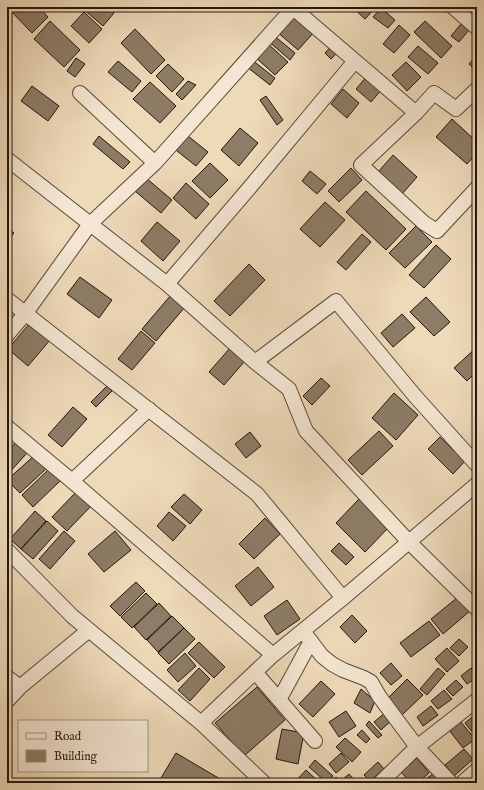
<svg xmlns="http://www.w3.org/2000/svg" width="484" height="790" viewBox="0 0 484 790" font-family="'IM FELL English',serif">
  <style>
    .building { fill: #8d7c66; stroke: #23170c }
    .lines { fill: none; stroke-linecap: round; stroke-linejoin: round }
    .minor-casing { stroke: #564837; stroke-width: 16 }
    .minor { stroke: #f4e6d2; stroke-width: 14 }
  </style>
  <rect width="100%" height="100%" fill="#eed9b9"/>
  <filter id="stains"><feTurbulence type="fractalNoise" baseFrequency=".005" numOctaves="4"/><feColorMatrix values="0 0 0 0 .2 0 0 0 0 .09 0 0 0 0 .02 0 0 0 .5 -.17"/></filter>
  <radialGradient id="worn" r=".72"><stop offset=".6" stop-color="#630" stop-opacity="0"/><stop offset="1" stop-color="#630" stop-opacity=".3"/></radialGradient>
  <path class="building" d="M7,7H39L48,17L32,33Z
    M81,7H108L114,13L103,26Z
    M352,7H376L365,19Z
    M381,8L395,20L388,28L373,17Z
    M295,11L316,30L298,50L276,31Z
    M84,12L102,29L89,43L71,26Z
    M50,21L80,50L64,67L34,39Z
    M425,21L452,46L441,58L414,32Z
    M461,24L469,30L459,42L451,36Z
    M399,25L410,35L394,53L383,44Z
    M135,29L165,60L151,74L121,43Z
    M272,34L295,53L290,60L267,40Z
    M266,42L288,62L275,75L253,55Z
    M333,44L340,50L331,59L325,53Z
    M418,46L438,63L428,74L408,57Z
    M477,55V72L469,64Z
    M76,58L85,64L75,77L67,71Z
    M252,60L275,78L270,85L247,67Z
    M118,61L141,81L132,92L108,72Z
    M406,62L421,77L407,91L392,75Z
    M168,64L184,79L172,92L156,76Z
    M368,75L383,88L371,102L356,89Z
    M188,81L196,85L182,100L176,94Z
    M150,82L176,106L160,123L133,99Z
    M32,86L59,106L48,121L21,101Z
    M343,89L359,103L347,118L331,104Z
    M266,96L283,120L277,125L260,100Z
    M452,119L477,142V153L467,164L436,137Z
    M240,128L258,143L239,166L221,150Z
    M183,132L208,152L196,166L172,147Z
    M99,136L130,162L123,169L93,144Z
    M393,155L417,177L402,194L378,172Z
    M210,163L228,180L210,198L192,181Z
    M351,168L362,180L339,202L328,191Z
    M310,171L326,184L317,194L302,181Z
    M146,178L172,200L161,213L135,191Z
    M186,183L209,204L196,219L173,198Z
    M366,191L406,229L386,250L346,212Z
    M325,202L345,220L320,247L300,229Z
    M157,222L180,241L163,261L141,241Z
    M416,226L432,242L405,268L389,253Z
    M7,228L14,233L7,241Z
    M362,234L371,242L346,270L337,262Z
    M436,245L451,259L424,288L409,275Z
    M249,264L265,280L230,316L214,301Z
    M80,277L112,300L99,318L67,294Z
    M171,295L185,307L156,341L142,329Z
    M426,297L450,322L434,336L410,312Z
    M402,314L415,328L393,347L381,333Z
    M30,323L50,340L28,366L8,349Z
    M141,331L155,343L132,370L118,359Z
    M477,347V371L467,381L454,368Z
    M230,348L245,361L224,385L209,372Z
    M321,378L330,386L312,405L303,396Z
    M107,386L112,391L96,407L91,402Z
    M394,393L418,415L396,440L372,418Z
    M73,407L87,419L62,447L48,435Z
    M379,431L393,446L362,475L348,460Z
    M250,432L261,446L246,458L235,444Z
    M440,437L465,461L453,474L428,449Z
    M16,442L27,453L7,475V452Z
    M35,455L47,468L20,493L7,480Z
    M49,469L60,481L33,507L22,495Z
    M79,489L95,502L67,531L52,517Z
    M184,494L202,510L190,524L171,507Z
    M359,499L389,527L365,552L336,523Z
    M35,511L46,521L21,549L10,539Z
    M169,512L186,526L173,541L157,526Z
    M265,518L280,534L254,559L239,544Z
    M47,521L58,531L33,559L21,549Z
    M64,531L75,541L50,569L39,559Z
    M115,531L131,550L104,572L88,554Z
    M339,543L354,557L346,565L331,551Z
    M258,567L274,587L251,606L235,586Z
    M136,582L145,591L120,616L110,606Z
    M146,593L157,604L132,628L121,617Z
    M458,597L470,611L443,634L431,619Z
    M287,600L300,619L277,635L264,616Z
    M159,603L171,616L146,640L134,627Z
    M352,615L367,631L355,643L340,627Z
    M172,616L184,628L158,652L147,640Z
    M429,621L440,635L411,657L400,643Z
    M184,628L195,639L169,664L158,653Z
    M459,639L468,647L459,656L450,648Z
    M199,642L225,667L214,678L188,653Z
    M447,648L459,661L447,672L435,659Z
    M185,653L196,666L178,682L167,670Z
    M391,663L402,676L391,685L380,673Z
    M199,668L210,679L190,701L178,690Z
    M438,668L445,674L427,695L420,689Z
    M471,668L477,677L467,684L461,676Z
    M407,679L423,695L401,716L386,700Z
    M456,680L463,687L453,696L446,689Z
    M321,681L335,694L313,717L299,704Z
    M257,687L285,720L244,756L215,723Z
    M361,689L375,701L370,713L354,703Z
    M444,690L452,699L438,709L431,701Z
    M431,706L438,715L423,726L417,717Z
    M346,711L356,726L339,737L329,722Z
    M386,712L393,719L381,730L374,722Z
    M477,713V738L465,723Z
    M369,721L382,735L378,738L366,725Z
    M460,721L475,739L463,748L449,730Z
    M282,729L304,733L298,764L276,759Z
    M362,730L370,739L366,743L357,735Z
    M345,738L361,752L352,762L336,747Z
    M464,749L473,759L454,776L445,765Z
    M176,753L227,783H158Z
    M341,753L349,762L336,773L329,764Z
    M417,758L429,773L417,783H411L401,772Z
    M315,760L333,776L327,783L309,767Z
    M378,762L384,769L370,781L364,775Z
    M306,770L320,783H294Z
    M434,773L441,783H421Z
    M349,774L356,782L355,783H344L342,780Z
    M336,777L342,783H330Z"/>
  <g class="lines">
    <g class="minor-casing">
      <path id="minor" d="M292,7L416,113
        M453,7L477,28
        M477,89L456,109L434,93L416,113L361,165L424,223L437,231L477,188
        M80,93L155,163
        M7,159L167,284L255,362L289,389L306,431L409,542L477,609
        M167,284L251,186L355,61
        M7,299L257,494L343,598
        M7,335L25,314L90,224L155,163L294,7
        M255,362L336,301L415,396L477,465
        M7,427L72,481L273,655L343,598L477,484
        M72,481L149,409
        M7,550L72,616L201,723L264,783
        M303,631L322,656L332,664L343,670L364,678L371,682L379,696L417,747L451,783
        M255,672L315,741
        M7,677L20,687
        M279,700L311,641
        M7,701L20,687L89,630
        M201,723L273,655
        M380,783L417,747L477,700
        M462,783L477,770"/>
    </g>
    <use href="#minor" class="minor"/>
  </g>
  <rect width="484" height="790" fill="none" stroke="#eed9b9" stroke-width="24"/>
  <rect x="8" y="8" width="468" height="774" fill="none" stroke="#23170c" stroke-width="2"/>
  <rect x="12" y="12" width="460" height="766" fill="none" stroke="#23170c"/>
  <rect x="18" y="720" width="130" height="52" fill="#f4e6d2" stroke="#a09383"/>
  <rect x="26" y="733" width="20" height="6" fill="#f4e6d2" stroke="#a09383"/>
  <text x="54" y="740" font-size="12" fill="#23170c">Road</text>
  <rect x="26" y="750" width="20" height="12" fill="#8d7c66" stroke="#a09383"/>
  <text x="54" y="760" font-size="12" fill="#23170c">Building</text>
  <rect width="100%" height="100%" filter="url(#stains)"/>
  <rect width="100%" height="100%" fill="url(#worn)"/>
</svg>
